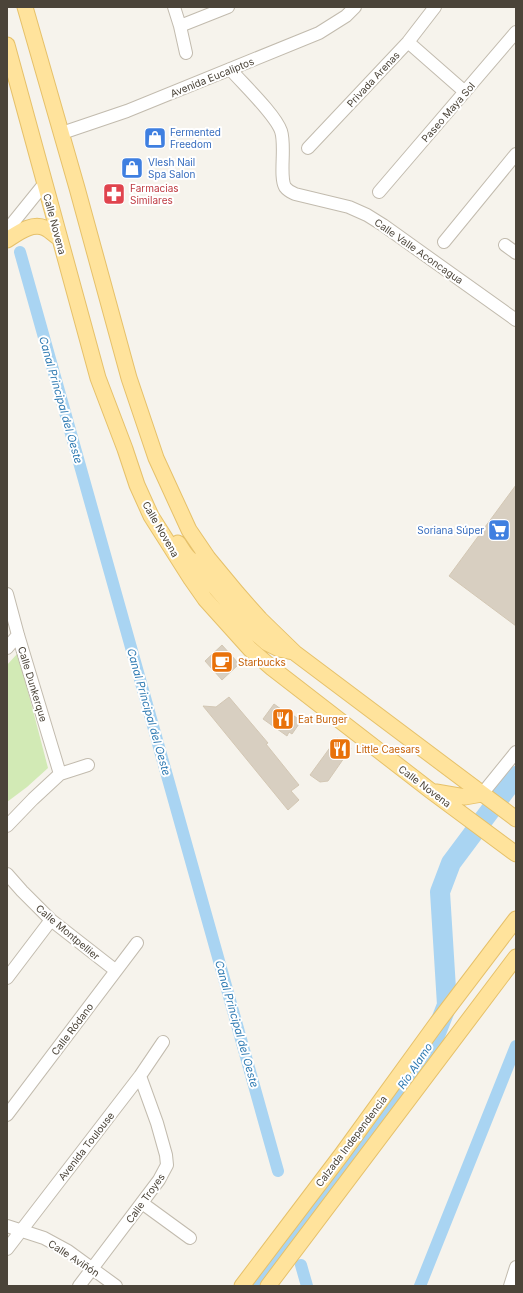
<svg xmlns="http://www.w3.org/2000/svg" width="523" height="1293" viewBox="0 0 523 1293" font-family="Inter,sans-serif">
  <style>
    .green { fill: #d2eab5 }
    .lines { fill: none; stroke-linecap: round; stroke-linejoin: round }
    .canal { stroke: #a9d4f2; stroke-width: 12 }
    .river { stroke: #a9d4f2; stroke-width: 20 }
    .building { fill: #d8cfc1; stroke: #d3c7b4 }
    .minor-casing { stroke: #c2bbae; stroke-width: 14 }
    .major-casing { stroke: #e6c16a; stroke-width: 17 }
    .minor { stroke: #fff; stroke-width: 12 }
    .major { stroke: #ffe39c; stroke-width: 15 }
    .labels { text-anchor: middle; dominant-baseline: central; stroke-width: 4; stroke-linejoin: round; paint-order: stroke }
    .street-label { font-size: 10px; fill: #4b4439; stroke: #fff }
    .shop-label { font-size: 10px; fill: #366cbe; stroke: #fff; text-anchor: start }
    .health-label { font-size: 10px; fill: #be3a42; stroke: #fff; text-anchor: start }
    .food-label { font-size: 10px; fill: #c56008; stroke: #fff; text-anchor: start }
    .water-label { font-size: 11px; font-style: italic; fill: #2e7ab2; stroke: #fff }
  </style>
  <rect width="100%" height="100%" fill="#f6f3ec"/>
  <path class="green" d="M18,653L48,768L27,787L7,802V665Z"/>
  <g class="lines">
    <path class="canal" d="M20,252L278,1171
      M301,1265L307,1286
      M420,1286L516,1046"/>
    <path class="river" d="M253,1286L404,1084L430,1048L447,1005L440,892L451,863L516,776"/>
  </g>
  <path class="building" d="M516,485V626L449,576Z
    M222,645L239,664L222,680L205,661Z
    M229,697L268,743L266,744L299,785L291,791L299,800L288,810L203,706L216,707Z
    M274,704L285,712L286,710L301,721L292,734L289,732L287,736L263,719Z
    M337,738L351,748L328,781L320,782L310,775Z"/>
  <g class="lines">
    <g class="minor-casing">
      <path id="minor" d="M174,7L180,26L186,53
        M180,26L228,7
        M408,42L465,92
        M230,69C243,84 275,114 281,131C286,146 279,176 285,187C288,191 291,192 295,194L349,207L367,215L383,225L516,320
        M62,133L127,111L319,33L346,16L355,7
        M308,148L408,42L435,7
        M379,192L516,32
        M7,230L45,183
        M444,242L516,154
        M505,245L516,253
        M7,594L18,635L60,774
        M7,648L18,635
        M482,794L516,752
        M7,826L33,799L60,774L88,765
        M7,874L22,891L51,920L115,970
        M7,978L51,920
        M7,1115L137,943
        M142,1203L190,1238
        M7,1226L44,1238L68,1251L116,1286
        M7,1249L140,1076L163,1042
        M79,1286L159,1180L167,1165L166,1155L157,1123L140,1076
        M510,1286L516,1267"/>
    </g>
    <g class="major-casing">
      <path id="major" d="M25,7L77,188L129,378L156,458L189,530L208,558L237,593L260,619L295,653L516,819
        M7,45L98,378L125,449L137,485L151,516L191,579L205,599L250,649L272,668L431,791L516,854
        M7,240C18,233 32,222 45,228C50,230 54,235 59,238
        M178,543C187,557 191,567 208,558
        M191,579L199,573H203L252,630L267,643L279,649L293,652
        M436,792L465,797L482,794
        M242,1286L342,1154L437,1023L516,919
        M268,1286L516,957"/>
    </g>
    <use href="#minor" class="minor"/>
    <use href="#major" class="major"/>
  </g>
  <defs>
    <g id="shop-square" transform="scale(1.15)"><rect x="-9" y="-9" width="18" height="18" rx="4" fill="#3f7fe0" stroke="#fff"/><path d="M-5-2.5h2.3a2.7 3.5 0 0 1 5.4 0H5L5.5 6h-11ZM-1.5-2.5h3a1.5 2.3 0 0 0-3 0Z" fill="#fff"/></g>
    <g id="pharmacy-square" transform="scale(1.15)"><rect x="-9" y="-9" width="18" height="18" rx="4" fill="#e0444e" stroke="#fff"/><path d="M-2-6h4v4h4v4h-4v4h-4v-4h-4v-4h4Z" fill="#fff"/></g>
    <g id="supermarket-square" transform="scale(1.15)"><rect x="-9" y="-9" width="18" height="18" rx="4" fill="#3f7fe0" stroke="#fff"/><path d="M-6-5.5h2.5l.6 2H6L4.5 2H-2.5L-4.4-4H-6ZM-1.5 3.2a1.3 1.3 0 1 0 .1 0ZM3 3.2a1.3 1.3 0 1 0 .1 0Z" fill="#fff"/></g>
    <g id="cafe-square" transform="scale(1.15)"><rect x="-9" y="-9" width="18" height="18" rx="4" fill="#e8710a" stroke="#fff"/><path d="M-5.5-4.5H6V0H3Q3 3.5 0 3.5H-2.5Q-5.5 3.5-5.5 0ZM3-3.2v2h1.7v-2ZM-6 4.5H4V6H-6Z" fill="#fff"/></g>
    <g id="restaurant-square" transform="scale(1.15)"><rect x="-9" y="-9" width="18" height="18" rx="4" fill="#e8710a" stroke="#fff"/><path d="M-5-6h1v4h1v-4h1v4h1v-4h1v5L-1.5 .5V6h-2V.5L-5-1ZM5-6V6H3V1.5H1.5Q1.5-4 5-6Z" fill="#fff"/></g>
  </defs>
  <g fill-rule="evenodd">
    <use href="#shop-square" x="155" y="138"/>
    <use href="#shop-square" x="132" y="168"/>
    <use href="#pharmacy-square" x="114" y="194"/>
    <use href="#supermarket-square" x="499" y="530"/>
    <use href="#cafe-square" x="222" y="662"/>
    <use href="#restaurant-square" x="283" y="719"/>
    <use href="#restaurant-square" x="340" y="749"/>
  </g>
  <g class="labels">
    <g class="street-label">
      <text transform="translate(212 77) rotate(-22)">Avenida Eucaliptos</text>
      <text transform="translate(373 79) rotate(-47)">Privada Arenas</text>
      <text transform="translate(448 112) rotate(-49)">Paseo Maya Sol</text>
      <text transform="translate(55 224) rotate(75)">Calle Novena</text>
      <text transform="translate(419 251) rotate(35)">Calle Valle Aconcagua</text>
      <text transform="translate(161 529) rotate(60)">Calle Novena</text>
      <text transform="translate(33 684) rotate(73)">Calle Dunkerque</text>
      <text transform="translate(425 786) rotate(37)">Calle Novena</text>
      <text transform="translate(68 932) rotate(40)">Calle Montpellier</text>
      <text transform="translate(72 1029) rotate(-53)">Calle Ródano</text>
      <text transform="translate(351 1141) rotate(-53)">Calzada Independencia</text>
      <text transform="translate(86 1146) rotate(-52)">Avenida Toulouse</text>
      <text transform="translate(145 1198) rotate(-54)">Calle Troyes</text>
      <text transform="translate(74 1258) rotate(33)">Calle Aviñón</text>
    </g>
    <g class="shop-label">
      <text x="170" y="132">Fermented<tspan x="170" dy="12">Freedom</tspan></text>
      <text x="148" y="162">Vlesh Nail<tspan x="148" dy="12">Spa Salon</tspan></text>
      <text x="484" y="530" text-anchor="end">Soriana Súper</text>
    </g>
    <g class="health-label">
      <text x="130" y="188">Farmacias<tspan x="130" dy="12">Similares</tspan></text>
    </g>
    <g class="food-label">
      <text x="238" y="662">Starbucks</text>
      <text x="298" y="719">Eat Burger</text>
      <text x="356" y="749">Little Caesars</text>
    </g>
    <g class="water-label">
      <text transform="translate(61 400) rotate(74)">Canal Principal del Oeste</text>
      <text transform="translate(149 712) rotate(74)">Canal Principal del Oeste</text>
      <text transform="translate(237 1024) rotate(74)">Canal Principal del Oeste</text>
      <text transform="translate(415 1066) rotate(-56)">Río Alamo</text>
    </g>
  </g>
  <rect width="523" height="1293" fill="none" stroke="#4b4439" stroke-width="16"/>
</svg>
